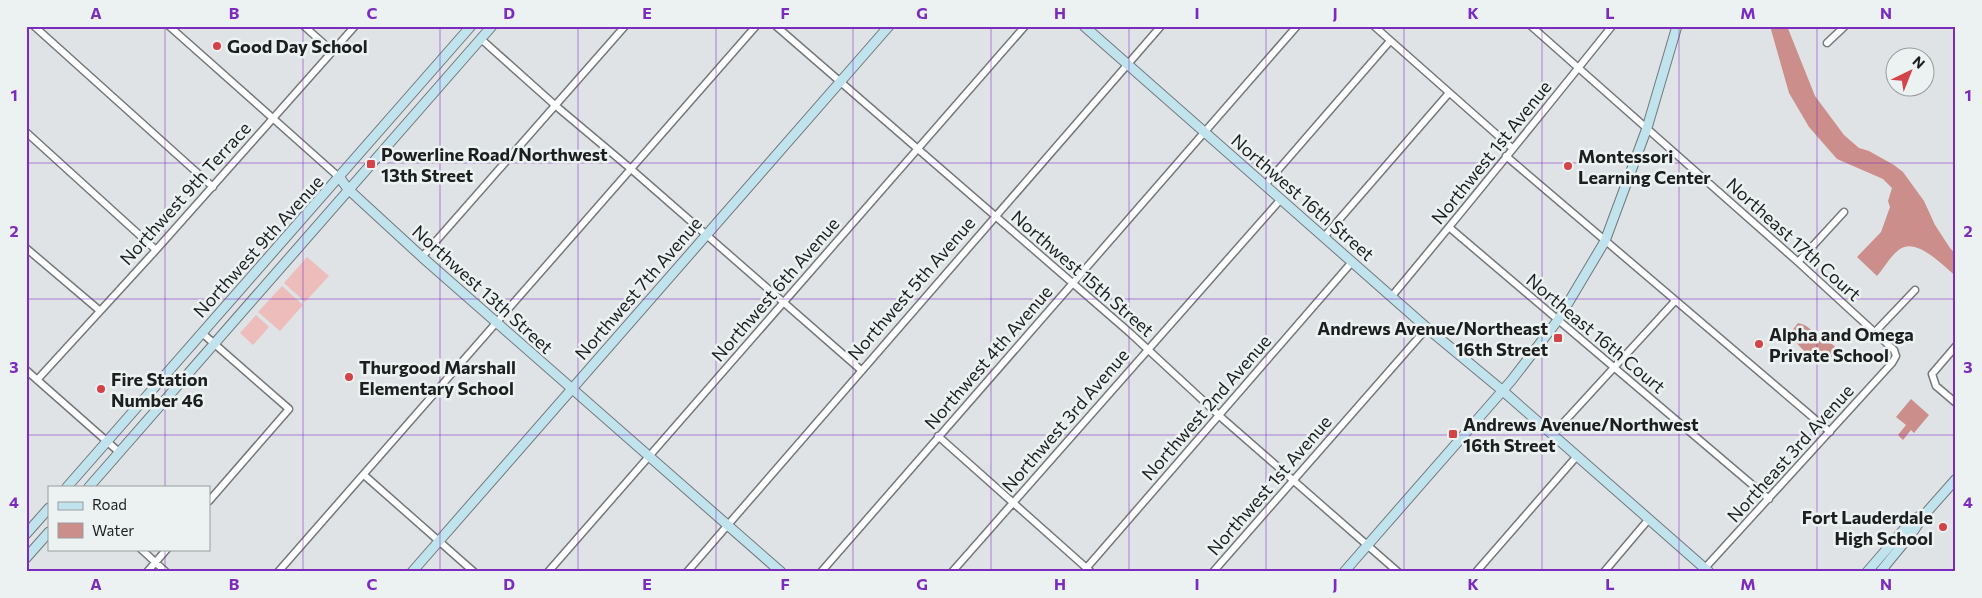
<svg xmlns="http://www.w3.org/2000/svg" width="1982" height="598" viewBox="0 0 1982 598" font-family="Commissioner,sans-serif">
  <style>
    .green { fill: #ecbdba }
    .water { fill: #cc8e8a }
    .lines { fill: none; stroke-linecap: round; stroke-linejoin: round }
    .street-casing { stroke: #74787a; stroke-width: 9 }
    .secondary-casing { stroke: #74787a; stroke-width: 11 }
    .street { stroke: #fff; stroke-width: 6 }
    .secondary { stroke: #c0e3ed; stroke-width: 9 }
    .grid { fill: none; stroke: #7b2cbf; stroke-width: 1; stroke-opacity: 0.55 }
    .poi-dot { fill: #d34347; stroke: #ecf1f2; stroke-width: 2 }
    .labels { text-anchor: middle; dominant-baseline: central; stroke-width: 5; stroke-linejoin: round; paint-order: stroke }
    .poi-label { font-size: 18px; font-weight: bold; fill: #1d1f1f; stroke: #ecf1f2; text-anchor: start }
    .street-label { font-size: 18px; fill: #1d1f1f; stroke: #ecf1f2 }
    .neatline { fill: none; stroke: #7b2cbf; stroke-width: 2 }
    .grid-label { font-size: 16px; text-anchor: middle; font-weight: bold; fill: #7b2cbf }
  </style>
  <rect width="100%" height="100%" fill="#dfe3e5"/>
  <path class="green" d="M307,257L329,276L305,302L284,283Z
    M282,286L303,305L280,331L258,312Z
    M256,315L269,327L253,345L240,333Z"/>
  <path class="water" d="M1770,26H1787L1815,96L1844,135L1859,148L1869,151L1894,165L1903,172L1924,201L1935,225L1950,248L1956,254V276C1943,266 1917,237 1900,249C1891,255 1884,268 1877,276L1857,257L1881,232L1890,207L1888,201L1892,188L1883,179L1837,159L1809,127L1789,93Z
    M1798,323C1808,325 1811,330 1819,337C1825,341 1832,342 1837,349C1827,374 1796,349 1791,332Z
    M1911,399L1929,415L1914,433L1911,430L1903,440L1898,435L1906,425L1896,417Z"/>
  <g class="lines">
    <g class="street-casing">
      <path id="street" d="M34,26L213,187
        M169,26L340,178
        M304,26L332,51
        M776,26L1129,332L1223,419L1398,572
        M1374,26L1512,148
        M1531,26L1798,262L1894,350L1896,356L1892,363L1705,568
        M481,39L556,106L631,169L861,370
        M1827,43L1845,26
        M26,132L156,250
        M1506,156L1830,432
        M1265,185L1390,41
        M1450,228L1769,499
        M1324,237L1449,93
        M26,248L99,310
        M422,257L625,26
        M1798,262L1844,212
        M1392,296C1466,207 1539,117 1612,26
        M1875,332L1915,290
        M202,333L289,409L209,501
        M1956,346L1932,374L1936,386L1956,403
        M26,370L119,452
        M37,380L156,250L355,26
        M1553,434L1675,301
        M938,436L1091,572
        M364,475L474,572
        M141,549L166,572
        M147,572L167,549
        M278,572L756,26
        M548,572L1025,26
        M687,572L1161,26
        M821,572L1297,26
        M952,572L1281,199
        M1083,572L1352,262
        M1213,572L1427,328
        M1476,572L1577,456
        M1604,572L1648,520"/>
    </g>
    <g class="secondary-casing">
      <path id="secondary" d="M1084,26L1427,328L1503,391L1709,572
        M340,178L348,189L422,257L781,572
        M67,487L471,26
        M89,487L492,26
        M26,534L49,508
        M26,558L49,532
        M412,572L889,26
        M1344,572L1511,381L1558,320L1605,241L1647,128L1677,26
        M1867,572L1912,520L1924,514
        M1880,572L1912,533L1925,514L1956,479"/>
    </g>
    <use href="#street" class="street"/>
    <use href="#secondary" class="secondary"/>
  </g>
  <path class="grid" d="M165,26V487M303,26V572M440,26V572M578,26V572M716,26V572M853,26V572M991,26V572M1129,26V572M1266,26V572M1404,26V572M1542,26V572M1679,26V572M1817,26V572M26,163H1956M26,299H1956M26,435H1956M165,549V572"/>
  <g class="poi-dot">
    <circle cx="217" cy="46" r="5"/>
    <rect x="366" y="159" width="10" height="10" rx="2.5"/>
    <circle cx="1568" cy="166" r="5"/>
    <rect x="1553" y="333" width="10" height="10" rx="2.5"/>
    <circle cx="1759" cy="344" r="5"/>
    <circle cx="349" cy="377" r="5"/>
    <circle cx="101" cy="389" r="5"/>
    <rect x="1448" y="429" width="10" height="10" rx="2.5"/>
    <circle cx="1943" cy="527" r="5"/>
  </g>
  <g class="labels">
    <g class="poi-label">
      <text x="227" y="46">Good Day School</text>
      <text x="381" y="154">Powerline Road/Northwest<tspan x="381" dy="21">13th Street</tspan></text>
      <text x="1578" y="156">Montessori<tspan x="1578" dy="21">Learning Center</tspan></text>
      <text x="1548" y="328" text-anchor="end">Andrews Avenue/Northeast<tspan x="1548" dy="21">16th Street</tspan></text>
      <text x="1769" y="334">Alpha and Omega<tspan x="1769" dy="21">Private School</tspan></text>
      <text x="359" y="367">Thurgood Marshall<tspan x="359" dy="21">Elementary School</tspan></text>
      <text x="111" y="379">Fire Station<tspan x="111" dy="21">Number 46</tspan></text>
      <text x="1463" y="424">Andrews Avenue/Northwest<tspan x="1463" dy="21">16th Street</tspan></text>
      <text x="1933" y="517" text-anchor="end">Fort Lauderdale<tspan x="1933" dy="21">High School</tspan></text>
    </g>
    <g class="street-label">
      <text transform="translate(1491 152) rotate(-51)">Northwest 1st Avenue</text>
      <text transform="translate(185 193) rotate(-48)">Northwest 9th Terrace</text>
      <text transform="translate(1303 197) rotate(41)">Northwest 16th Street</text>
      <text transform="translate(1794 239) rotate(42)">Northeast 17th Court</text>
      <text transform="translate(258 246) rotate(-48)">Northwest 9th Avenue</text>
      <text transform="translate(1083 273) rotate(41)">Northwest 15th Street</text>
      <text transform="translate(638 288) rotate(-49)">Northwest 7th Avenue</text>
      <text transform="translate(911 288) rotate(-49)">Northwest 5th Avenue</text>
      <text transform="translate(483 289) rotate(42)">Northwest 13th Street</text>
      <text transform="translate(775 289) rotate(-49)">Northwest 6th Avenue</text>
      <text transform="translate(1596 333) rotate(40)">Northeast 16th Court</text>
      <text transform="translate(988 357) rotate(-49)">Northwest 4th Avenue</text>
      <text transform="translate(1206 407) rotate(-49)">Northwest 2nd Avenue</text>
      <text transform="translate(1065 420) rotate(-49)">Northwest 3rd Avenue</text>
      <text transform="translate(1790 453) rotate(-48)">Northeast 3rd Avenue</text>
      <text transform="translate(1269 485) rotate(-49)">Northwest 1st Avenue</text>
    </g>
  </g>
  <rect width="1982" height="598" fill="none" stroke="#ecf1f2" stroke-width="55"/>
  <rect x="48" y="486" width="162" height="65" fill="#ecf1f2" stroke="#999d9e"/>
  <rect x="58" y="502" width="25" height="8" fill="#c0e3ed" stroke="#999d9e"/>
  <text x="92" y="510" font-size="15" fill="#1d1f1f">Road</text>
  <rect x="58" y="523" width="25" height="15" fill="#cc8e8a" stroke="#999d9e"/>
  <text x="92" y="536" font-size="15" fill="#1d1f1f">Water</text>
  <g transform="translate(1910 72) rotate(43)"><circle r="24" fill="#ecf1f2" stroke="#999d9e"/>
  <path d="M0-4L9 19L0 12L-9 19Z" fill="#d34347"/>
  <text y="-8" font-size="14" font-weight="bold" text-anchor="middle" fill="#1d1f1f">N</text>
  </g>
  <rect x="28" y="28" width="1926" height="542" class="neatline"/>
  <g class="grid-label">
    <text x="96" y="19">A</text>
    <text x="234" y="19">B</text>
    <text x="372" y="19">C</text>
    <text x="509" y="19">D</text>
    <text x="647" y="19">E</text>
    <text x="785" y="19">F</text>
    <text x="922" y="19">G</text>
    <text x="1060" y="19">H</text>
    <text x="1197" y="19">I</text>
    <text x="1335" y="19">J</text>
    <text x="1473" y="19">K</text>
    <text x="1610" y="19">L</text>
    <text x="1748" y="19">M</text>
    <text x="1886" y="19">N</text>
    <text x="14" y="101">1</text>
    <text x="1968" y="101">1</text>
    <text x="14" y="237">2</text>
    <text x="1968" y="237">2</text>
    <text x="14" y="373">3</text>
    <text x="1968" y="373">3</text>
    <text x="14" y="508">4</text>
    <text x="1968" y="508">4</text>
    <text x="96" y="590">A</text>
    <text x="234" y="590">B</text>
    <text x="372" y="590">C</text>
    <text x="509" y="590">D</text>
    <text x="647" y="590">E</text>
    <text x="785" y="590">F</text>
    <text x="922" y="590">G</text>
    <text x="1060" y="590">H</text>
    <text x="1197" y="590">I</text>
    <text x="1335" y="590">J</text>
    <text x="1473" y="590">K</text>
    <text x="1610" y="590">L</text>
    <text x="1748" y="590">M</text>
    <text x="1886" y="590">N</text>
  </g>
</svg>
